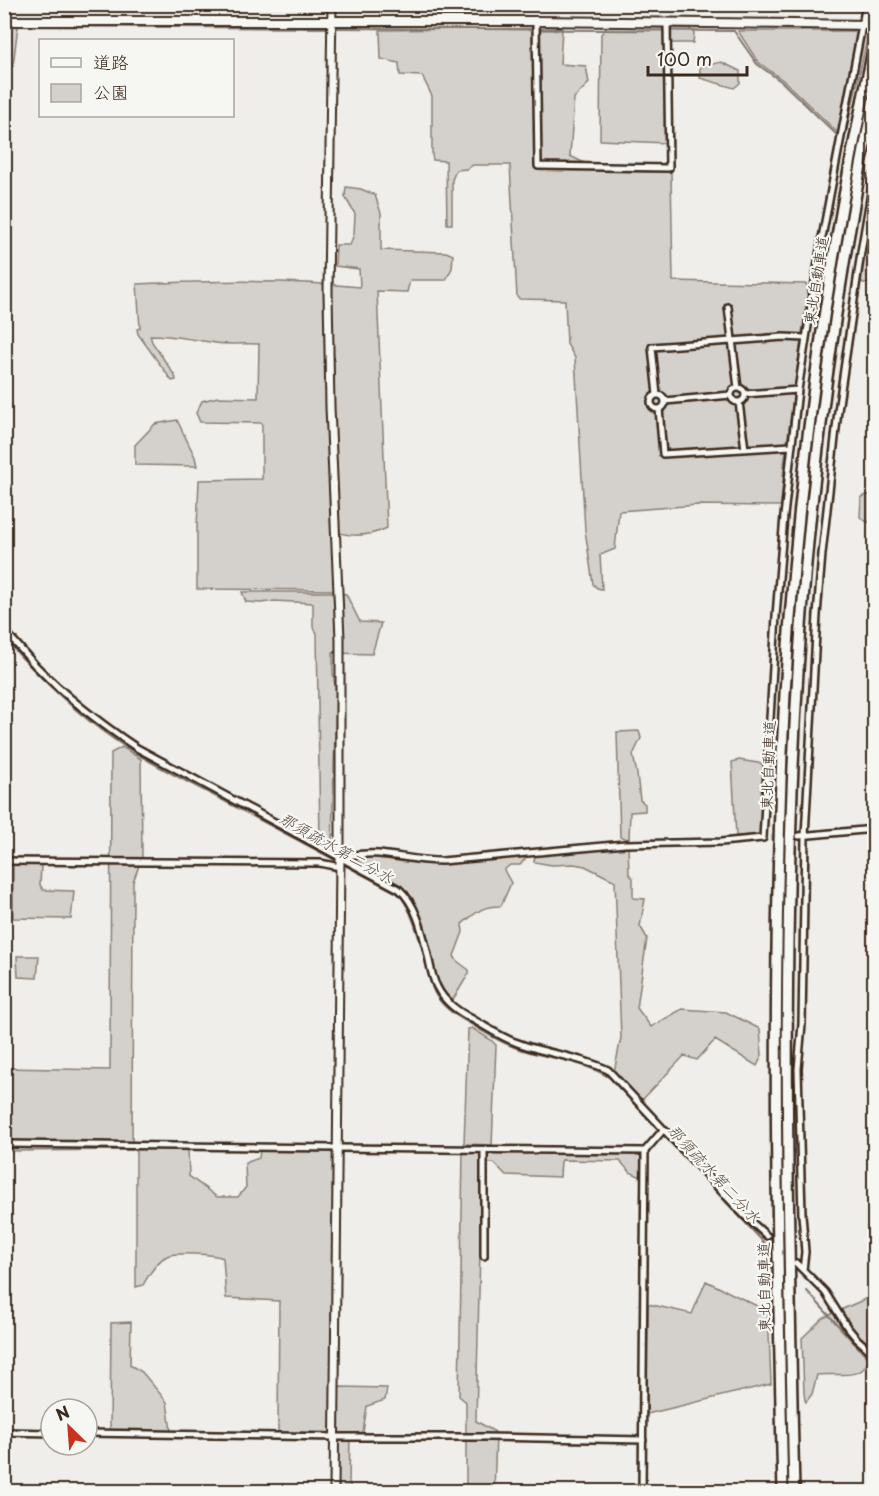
<svg xmlns="http://www.w3.org/2000/svg" width="879" height="1496" viewBox="0 0 879 1496" font-family="'Playpen Sans','Klee One',sans-serif">
  <style>
    .green { fill: #d4d1cc; stroke: #887e75; stroke-width: 1.5 }
    .lines { fill: none; stroke-linecap: round; stroke-linejoin: round }
    .stream { stroke: #81766d; stroke-width: 2 }
    .minor-tunnel { stroke: #cbc7c1; stroke-width: 5; stroke-dasharray: 5 2.5; stroke-linecap: butt }
    .minor-casing { stroke: #3b2a1e; stroke-width: 10 }
    .tertiary-casing { stroke: #3b2a1e; stroke-width: 11 }
    .secondary-casing { stroke: #3b2a1e; stroke-width: 12 }
    .motorway-casing { stroke: #3b2a1e; stroke-width: 14 }
    .minor { stroke: #f6f6f2; stroke-width: 5 }
    .tertiary { stroke: #f6f6f2; stroke-width: 7 }
    .secondary { stroke: #f6f6f2; stroke-width: 8 }
    .motorway { stroke: #f6f6f2; stroke-width: 9 }
    .labels { text-anchor: middle; dominant-baseline: central; stroke-width: 4.5; stroke-linejoin: round; paint-order: stroke }
    .street-label { font-size: 15px; fill: #3b2a1e; stroke: #f6f6f2 }
    .water-label { font-size: 16px; font-style: italic; fill: #64564c; stroke: #f6f6f2 }
  </style>
  <rect width="100%" height="100%" fill="#efeeea"/>
  <filter id="ink" filterUnits="userSpaceOnUse"><feTurbulence type="fractalNoise" baseFrequency=".0167" numOctaves="2"/><feDisplacementMap in="SourceGraphic" scale="12" xChannelSelector="R" yChannelSelector="G"/><feConvolveMatrix kernelMatrix="1 2 1 2 8 2 1 2 1" color-interpolation-filters="sRGB"/></filter>
  <g filter="url(#ink)">
    <path class="green" d="M5,25H18L13,66L5,64Z
      M607,27L689,28L694,33L693,43H665L666,143L600,140L601,34Z
      M562,28L560,64L586,66L589,83L574,98L570,156L601,171L671,172L673,281L806,284L808,289L784,465L781,506L698,505L619,511L615,549L600,555L602,589L597,588L593,584L585,530L575,358L567,344L565,300L520,299L517,297L510,165H473L467,169L456,170L452,180V224H447L446,161L433,160L432,155V96L422,76L400,75L399,63L381,59L380,30Z
      M738,31H869L845,138L840,135L784,81L758,62Z
      M721,62L740,71V83L734,88L700,78V67Z
      M346,187L361,189L375,195L381,213V250L446,252L453,255L452,268L446,280H410L407,292L377,291L387,528C371,536 353,537 335,532L336,590L197,589V528L199,480L262,479V423L200,422L196,413L202,401L218,397L258,398L259,344C245,343 230,345 216,343C194,340 173,335 150,335L152,342L175,376L176,380L172,381L138,334L137,329L140,328L137,284C212,281 286,279 360,287L359,269L335,266L336,245H350L354,234L355,214L345,197Z
      M874,248V282C869,284 863,285 859,279L863,251Z
      M177,420L195,457L197,466L135,465V445L155,424Z
      M874,493V522H867L860,517L861,497Z
      M242,592H334L346,594L360,622L381,623L372,654L333,653V673L336,692L332,842L320,840L317,633L313,627V603L275,601L261,603L246,602Z
      M639,731L641,738L633,755L637,774L640,800L645,804V811L630,812L629,839L620,837L617,732Z
      M122,747L141,759L142,857L133,882L132,1150L5,1151V1068L110,1070L111,753Z
      M739,760L764,764L760,835L736,836L732,762Z
      M628,846L629,874L633,878V898L645,899L640,926L647,938L637,1008L651,1027L682,1009L726,1012L760,1029L762,1055L757,1066L715,1040L697,1060L684,1056L643,1099L639,1098L614,1072L621,1038L615,881L585,866L574,864L552,865L534,862L535,855Z
      M360,856H377L425,863L523,856L525,859L520,865H510L504,870L511,883L501,906C481,906 477,912 462,924L463,932L454,956L457,961L469,970V973L451,1003L446,998L437,983L425,932L417,909L408,892L353,861L352,858Z
      M13,865H41L40,885L43,890L74,891L71,919L13,918Z
      M17,956H39L37,978L18,977Z
      M472,1028L491,1040L496,1045L492,1145L464,1144L468,1029Z
      M136,1147L188,1149L189,1176L217,1197H238L246,1187L245,1163L259,1158L260,1150L330,1151L334,1155L333,1433L278,1432L279,1301L226,1298L223,1258C215,1254 175,1252 167,1256C158,1260 148,1276 143,1285L136,1287Z
      M463,1152L641,1154V1177L630,1172L620,1161L561,1160L560,1177L506,1175L494,1163H482L476,1421L495,1432L496,1435L494,1491H466V1402L459,1396Z
      M706,1281L761,1308H768L771,1384L647,1414L648,1304L692,1314Z
      M874,1295V1330L863,1349L869,1360C867,1363 866,1366 863,1369C854,1378 829,1373 817,1375L812,1394L806,1402L805,1400L804,1393L802,1338L823,1318Z
      M131,1322L130,1365L142,1372L167,1402L171,1431L110,1430L111,1323Z
      M339,1387L387,1388L385,1400L367,1406L363,1432L350,1434L349,1482L352,1491L337,1492Z"/>
    <g class="lines">
      <path class="stream" d="M4,26L329,28
        M334,28L734,31L757,64L782,82L837,135
        M4,638C36,674 76,713 115,740C150,764 192,784 230,804C287,834 343,864 399,894C415,914 421,947 428,971C430,980 432,990 437,997C445,1009 457,1016 469,1023C483,1032 498,1041 514,1047C545,1059 581,1059 610,1078L768,1247
        M807,1291L855,1344L866,1355L874,1359"/>
      <path class="minor-tunnel" d="M781,615H812
        M763,838L799,836"/>
      <g class="minor-casing">
        <path id="minor" d="M536,21L538,166L669,168L667,22
          M728,307L738,388
          M731 395a7 7 0 1 1 14 0a7 7 0 1 1-14 0Z
          M745,394L798,390
          M651 402a7 7 0 1 1 14 0a7 7 0 1 1-14 0Z
          M657,395L652,347L783,337L805,338
          M665,401L731,395
          M739,402L745,449
          M659,409L663,454L791,446
          M4,630C15,642 25,654 35,665C66,697 101,724 137,748L399,889C416,904 422,930 427,951C430,963 431,976 437,987C445,1003 459,1012 474,1020C488,1028 501,1037 515,1042C545,1054 579,1056 608,1070L745,1216L767,1236
          M799,836L874,829
          M340,857C353,855 366,853 379,854C400,856 420,861 442,861L625,844L721,842L763,838L776,616L784,516L798,390L821,243L866,4
          M4,861L320,863L340,867
          M4,1144L337,1148L645,1151
          M484,1256V1150
          M796,1263L825,1292L847,1327L857,1339L874,1354
          M803,1270L805,1252L802,1214L798,1069L802,1024L805,836L817,615L822,554L838,411L861,252L874,175
          M4,1432L51,1433
          M87,1433L335,1437H486L643,1440
          M642,1492L645,1151L663,1130"/>
      </g>
      <g class="tertiary-casing">
        <path id="tertiary" d="M332,4L328,292L330,407L340,639V857L334,1492"/>
      </g>
      <g class="secondary-casing">
        <path id="secondary" d="M4,21H536L872,25"/>
      </g>
      <g class="motorway-casing">
        <path id="motorway" d="M783,1492C777,1246 772,1000 782,754C792,516 823,279 874,46
          M794,1492C787,1183 779,872 806,564C820,407 843,252 874,98"/>
      </g>
      <use href="#minor" class="minor"/>
      <use href="#tertiary" class="tertiary"/>
      <use href="#secondary" class="secondary"/>
      <use href="#motorway" class="motorway"/>
    </g>
  </g>
  <g class="labels">
    <g class="street-label">
      <text transform="translate(815 280) rotate(-81)">東北自動車道</text>
      <text transform="translate(767 765) rotate(-88)">東北自動車道</text>
      <text transform="translate(763 1287) rotate(-91)">東北自動車道</text>
    </g>
    <g class="water-label">
      <text transform="translate(337 847) rotate(29)">那須疏水第二分水</text>
      <text transform="translate(715 1173) rotate(47)">那須疏水第二分水</text>
    </g>
  </g>
  <rect width="879" height="1496" fill="none" stroke="#f6f6f2" stroke-width="24"/>
  <rect x="12" y="12" width="855" height="1472" fill="none" stroke="#3b2a1e" stroke-width="2" filter="url(#ink)"/>
  <rect x="39" y="39" width="195" height="78" fill="#f6f6f2" stroke="#aba49d" stroke-width="1.5"/>
  <rect x="51" y="58" width="30" height="9" fill="#f6f6f2" stroke="#aba49d" stroke-width="1.5"/>
  <text x="93" y="69" font-size="18" fill="#3b2a1e">道路</text>
  <rect x="51" y="84" width="30" height="18" fill="#d4d1cc" stroke="#aba49d" stroke-width="1.5"/>
  <text x="93" y="99" font-size="18" fill="#3b2a1e">公園</text>
  <g transform="translate(69 1427) rotate(335)"><circle r="28" fill="#f6f6f2" stroke="#aba49d" stroke-width="1.5"/>
  <path d="M0-4.5L10 22L0 15L-10 22Z" fill="#c8321e"/>
  <text y="-9" font-size="16" font-weight="bold" text-anchor="middle" fill="#3b2a1e">N</text>
  </g>
  <path d="M648 66v9h99v-9" fill="none" stroke="#3b2a1e" stroke-width="3"/>
  <text x="657" y="66" font-size="18" fill="#3b2a1e" stroke="#f6f6f2" stroke-width="4.5" paint-order="stroke">100 m</text>
</svg>
